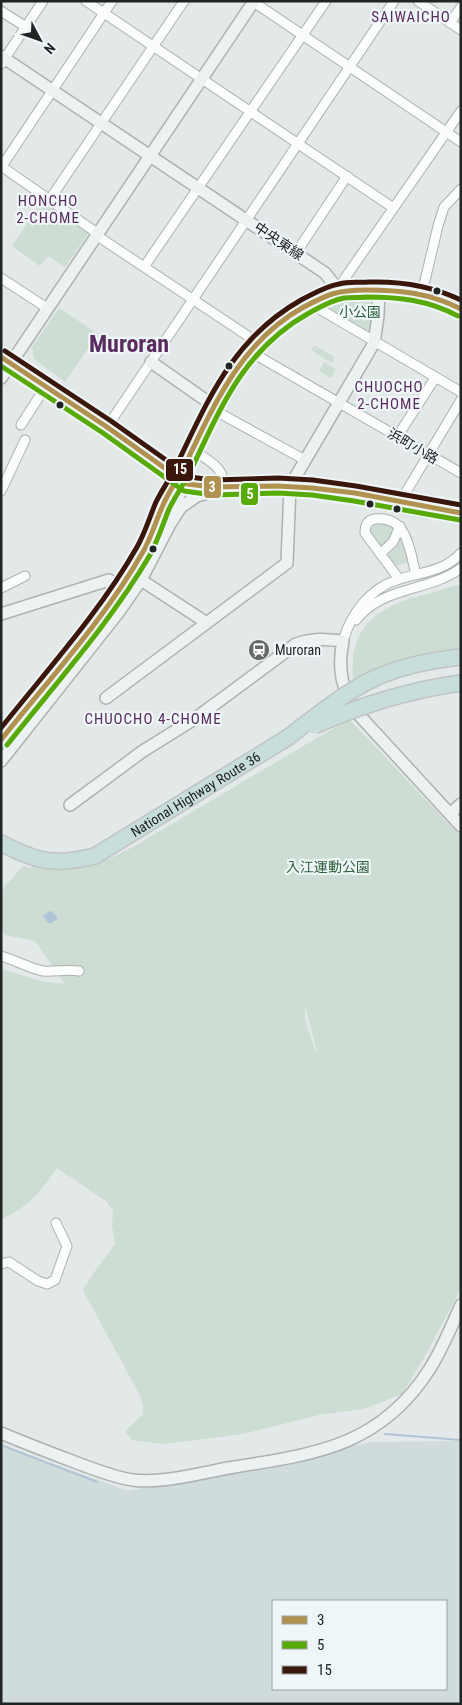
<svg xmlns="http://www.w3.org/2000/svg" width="462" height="1705" viewBox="0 0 462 1705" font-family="'Roboto Condensed','Noto Sans JP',sans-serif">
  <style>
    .built { fill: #d0dbdc; fill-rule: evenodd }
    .green { fill: #cdddd3; fill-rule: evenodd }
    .water { fill: #b1c3d6 }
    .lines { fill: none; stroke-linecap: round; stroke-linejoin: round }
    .stream { stroke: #b1c3d6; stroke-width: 2 }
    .street-casing { stroke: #adb1b1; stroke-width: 11 }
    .secondary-casing { stroke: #adb1b1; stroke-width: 14 }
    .highway-casing { stroke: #c0c3c3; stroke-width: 18 }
    .street { stroke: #fbfcfc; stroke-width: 9 }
    .secondary { stroke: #ecf2f1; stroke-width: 11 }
    .highway { stroke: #c8deda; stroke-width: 15 }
    .highway-bridge-casing { stroke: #c0c3c3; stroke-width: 18; stroke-linecap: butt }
    .highway-bridge { stroke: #c8deda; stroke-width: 15 }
    .bus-1-casing { stroke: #eff6f7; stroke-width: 9 }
    .bus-2-casing { stroke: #eff6f7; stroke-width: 9 }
    .bus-3-casing { stroke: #eff6f7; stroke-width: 9 }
    .bus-1 { stroke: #b1914f; stroke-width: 5 }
    .bus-2 { stroke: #58aa07; stroke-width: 5 }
    .bus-3 { stroke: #3b170b; stroke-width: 5 }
    .bus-dot { fill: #212424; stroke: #eff6f7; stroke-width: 2 }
    .labels { text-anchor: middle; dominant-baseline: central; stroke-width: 4.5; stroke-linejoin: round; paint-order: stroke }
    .street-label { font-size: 14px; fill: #212424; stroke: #eff6f7 }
    .park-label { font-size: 14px; fill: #30603f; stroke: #eff6f7 }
    .poi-label { font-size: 14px; fill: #212424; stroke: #eff6f7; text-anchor: start }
    .neighbourhood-label { font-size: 15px; letter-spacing: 1px; fill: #592b5e; stroke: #eff6f7 }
    .town-label { font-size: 24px; font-weight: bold; fill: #592b5e; stroke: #eff6f7 }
    .line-badge { stroke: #eff6f7; stroke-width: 2 }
    .badge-label { font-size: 14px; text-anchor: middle; font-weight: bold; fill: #fff }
  </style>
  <rect width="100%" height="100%" fill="#e3e8e8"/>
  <path class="built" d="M461,1441V1704H1V1445L128,1491L373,1442ZM273,1601H446V1689H273Z"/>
  <path class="green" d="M44,199L90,231L65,267L48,256L40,266L12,246Z
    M371,295L374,297L372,336L326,309V304Z
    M59,308L98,334L65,382L34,359L32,347Z
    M314,345L335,357L332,363L311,350Z
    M324,362L336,369L331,378L319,371Z
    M367,506L430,518L429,520L367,508Z
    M375,522L391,524L393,527L390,539L380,547H378L368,530L369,527Z
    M401,536H402L410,562L392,567L386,557L397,546Z
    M461,558V562C449,573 436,578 420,581L418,580L419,577Z
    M457,585H461V653L353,682C349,632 369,612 414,597L417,599V597Z
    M349,719L461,837V1289L421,1363L402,1394L364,1409L319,1415L247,1433L222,1437L162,1444L132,1440L125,1431L143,1414V1405L140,1396L83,1290L90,1278L115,1244L112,1226L113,1211L106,1201L57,1168C38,1195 31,1204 1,1220V969L41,981L65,984L35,941L5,935L1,928V891L23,866L29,868L42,865L76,867L111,858L133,847ZM305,1005L317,1052L316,1053L305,1020Z"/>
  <path class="water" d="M50,911L53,912L58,919L51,923H48L43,916Z"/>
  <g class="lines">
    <path class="stream" d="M385,1434L461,1440
      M1,1445L97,1482"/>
    <g class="street-casing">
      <path id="street" d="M86,1L392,207
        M252,1L461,142
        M418,1L461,30
        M1,11L26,27
        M450,23L461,7
        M1,64L43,1
        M1,166L97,233
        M2,166L112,1
        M50,199L184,1
        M96,235L257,342
        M296,253L347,176
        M144,267L326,1
        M1,278L47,308
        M339,291L345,278L461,111
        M422,293L438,226L444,207L461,189
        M311,304L461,392
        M249,351L461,473
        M212,409L305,460
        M21,425L46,386
        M107,427L394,1
        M397,437L435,378
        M193,450C212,463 225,467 225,492
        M1,491L25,440
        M400,502L461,400
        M380,554L393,542L400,526
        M399,579L365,533C365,526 367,520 375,519C408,515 410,552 416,575
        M1,588L25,576
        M356,620C382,586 429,592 461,568
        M343,641C351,614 369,589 397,580C420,572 444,572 461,553
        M1,956C16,960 28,968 43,971C55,972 67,969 79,971
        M1,1264L9,1262L38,1281L47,1284L55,1280L67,1246L56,1223"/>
    </g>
    <g class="secondary-casing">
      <path id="secondary" d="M1,56L325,273L339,291
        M1,357L107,427L187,484C222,492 256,484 291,486C348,489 405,503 461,513
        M151,362L214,406
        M1,378L254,1
        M171,514L179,495L180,477
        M134,581L141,580L207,623
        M1,614L109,580L120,587
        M106,698L287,563L290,486L374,343L378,316L379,289
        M1,740C50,678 104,618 144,550C152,535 157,517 165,501C171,489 179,478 185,465C216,400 242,335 312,303C321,299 331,293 340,291C348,289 358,290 366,290C400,288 431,292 461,309
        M1,761L118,613L141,580L170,524L181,507L197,496L212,492
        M70,805L143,751L196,718L296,644C313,638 326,639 343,641C337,669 342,692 359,715L461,826
        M450,814L461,804
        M1,1433C25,1443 48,1452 72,1461C91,1468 112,1477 133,1480C163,1484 204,1472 234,1467C316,1454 380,1446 429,1370C442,1350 451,1327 461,1305"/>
    </g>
    <g class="highway-casing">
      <g id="highway">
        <path id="s1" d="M1,843C37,862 55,866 95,856L287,738"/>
      </g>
    </g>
    <use href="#street" class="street"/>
    <use href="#secondary" class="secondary"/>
    <use href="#highway" class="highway"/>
    <g class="highway-bridge-casing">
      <path id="highway-bridge" d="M314,726C361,705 410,690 461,683
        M287,738C315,717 343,693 375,678C402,666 432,660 461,657"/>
    </g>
    <use href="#highway-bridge" class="highway-bridge"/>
    <g class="bus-1-casing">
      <path id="bus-1" d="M1,357L107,427L187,484L213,487L278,486L312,488L355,493L461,513
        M1,740C50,678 105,619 144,550C152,536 156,520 163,505C169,491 178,479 185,465C214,405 241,342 302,308C328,294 337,290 366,290C400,290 430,293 461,309"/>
    </g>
    <g class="bus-2-casing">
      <path id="bus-2" d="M1,366L103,433L184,491L213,495L278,493L312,495L354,501L460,520
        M7,745C56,683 110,623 150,555C158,540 163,524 169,509C176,495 186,481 193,466C222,404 246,348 309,313C320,307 332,300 344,298C351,297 359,298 366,297C399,297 428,300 458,316"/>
    </g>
    <g class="bus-3-casing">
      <path id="bus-3" d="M5,351L111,421L190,477L213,480L278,478L313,480L356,486L461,505
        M1,728C48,669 100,612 137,547C145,533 150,516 156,502C163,488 172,476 178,462C210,396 234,338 301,300C313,294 326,286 339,284C349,281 359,283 369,282C401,281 432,286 461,300"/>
    </g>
    <use href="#bus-1" class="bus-1"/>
    <use href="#bus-2" class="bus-2"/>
    <use href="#bus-3" class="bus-3"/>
  </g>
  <defs>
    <g id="station-disc" transform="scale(1.125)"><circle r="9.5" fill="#656969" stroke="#eff6f7"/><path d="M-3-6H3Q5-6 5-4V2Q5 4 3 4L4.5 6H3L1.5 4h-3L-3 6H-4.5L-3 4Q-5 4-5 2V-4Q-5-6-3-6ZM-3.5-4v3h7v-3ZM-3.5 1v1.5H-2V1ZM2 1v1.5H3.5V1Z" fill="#fff"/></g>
  </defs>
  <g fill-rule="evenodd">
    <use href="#station-disc" x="259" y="650"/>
  </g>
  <g class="bus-dot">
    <circle cx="437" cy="291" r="4.5"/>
    <circle cx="229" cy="366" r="4.5"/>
    <circle cx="60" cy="405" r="4.5"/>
    <circle cx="370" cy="504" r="4.5"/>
    <circle cx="397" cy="509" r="4.5"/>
    <circle cx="153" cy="549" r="4.5"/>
  </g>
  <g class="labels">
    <g class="street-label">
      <text transform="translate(279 241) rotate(34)">中央東線</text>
      <text transform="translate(413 446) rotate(30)">浜町小路</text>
      <text stroke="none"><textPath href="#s1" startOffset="216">National Highway Route 36</textPath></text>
    </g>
    <g class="park-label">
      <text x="360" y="312">小公園</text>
      <text x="328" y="867">入江運動公園</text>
    </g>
    <g class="poi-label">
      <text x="275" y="650">Muroran</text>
    </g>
    <g class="neighbourhood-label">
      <text x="411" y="17">SAIWAICHO</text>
      <text x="48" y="201">HONCHO<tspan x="48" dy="17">2-CHOME</tspan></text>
      <text x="389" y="387">CHUOCHO<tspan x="389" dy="17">2-CHOME</tspan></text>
      <text x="153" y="719">CHUOCHO 4-CHOME</text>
    </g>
    <g class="town-label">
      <text x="129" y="344">Muroran</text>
    </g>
  </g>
  <g class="line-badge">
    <rect x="165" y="458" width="29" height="24" rx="5" fill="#3b170b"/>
    <rect x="203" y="475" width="19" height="24" rx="5" fill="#b1914f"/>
    <rect x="240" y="482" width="19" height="24" rx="5" fill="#58aa07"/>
  </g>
  <g class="badge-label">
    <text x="180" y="474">15</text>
    <text x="212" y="492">3</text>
    <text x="250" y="499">5</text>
  </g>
  <rect width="462" height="1705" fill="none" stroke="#212424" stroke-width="5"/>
  <rect x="272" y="1600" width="175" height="90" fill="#eff6f7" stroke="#9da2a3"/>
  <rect x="282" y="1616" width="25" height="8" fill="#b1914f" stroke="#9da2a3"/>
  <text x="317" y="1625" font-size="15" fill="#212424">3</text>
  <rect x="282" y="1641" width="25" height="8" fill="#58aa07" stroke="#9da2a3"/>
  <text x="317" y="1650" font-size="15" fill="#212424">5</text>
  <rect x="282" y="1666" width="25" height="8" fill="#3b170b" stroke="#9da2a3"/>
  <text x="317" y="1675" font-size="15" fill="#212424">15</text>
  <g transform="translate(40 40) rotate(131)" stroke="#eff6f7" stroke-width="4" paint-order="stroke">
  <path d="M0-4L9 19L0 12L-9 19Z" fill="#212424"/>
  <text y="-8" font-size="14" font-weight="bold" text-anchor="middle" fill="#212424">N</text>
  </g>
</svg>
